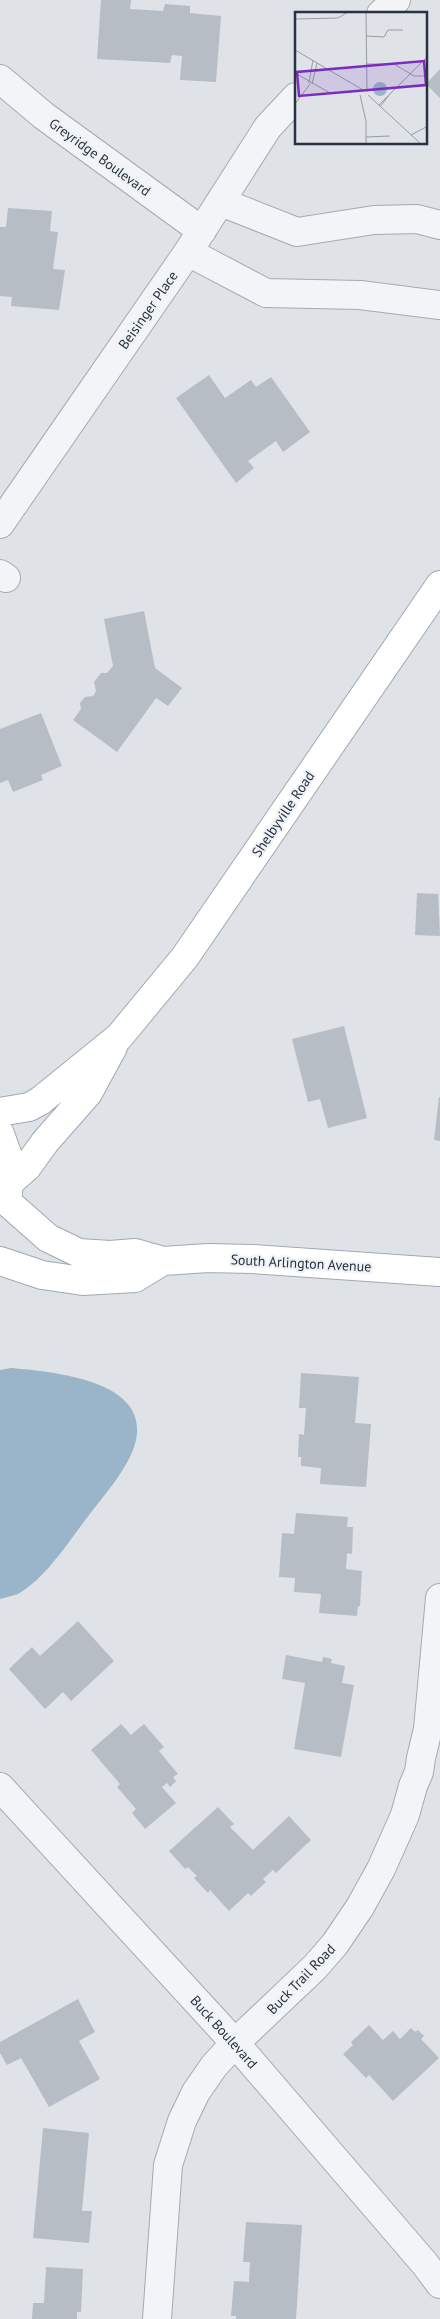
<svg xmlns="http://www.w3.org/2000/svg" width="440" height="2319" viewBox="0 0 440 2319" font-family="'PT Sans',sans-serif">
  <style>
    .water { fill: #9ab4c9 }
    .building { fill: #b6bdc5 }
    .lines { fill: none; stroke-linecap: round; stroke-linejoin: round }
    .minor-casing { stroke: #a4aab2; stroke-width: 30 }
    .major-casing { stroke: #9ea9b4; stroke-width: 30 }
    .minor { stroke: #f2f4f7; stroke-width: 28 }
    .major { stroke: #fff; stroke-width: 28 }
    .labels { text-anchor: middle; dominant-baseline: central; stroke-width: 4.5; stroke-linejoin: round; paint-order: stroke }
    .street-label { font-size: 14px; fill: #283240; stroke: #eff2f6 }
    .inset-road { fill: none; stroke: #969ca5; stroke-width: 1 }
    .view { fill: #7b2cbf; fill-opacity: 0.15; stroke: #7b2cbf; stroke-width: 2.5 }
    .inset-edge { fill: none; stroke: #283240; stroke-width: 2.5 }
  </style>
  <rect width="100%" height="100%" fill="#dfe3e8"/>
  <path class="water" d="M11,1368C56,1372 159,1381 133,1450C124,1473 104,1495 89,1515C69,1541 47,1577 18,1594C13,1596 6,1597 0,1599V1370Z"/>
  <path class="building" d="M101,0H131L130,9L163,11L165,4L190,6V13L221,16L216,82L180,80L182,56L172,55L170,63L97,59Z
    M440,69V98L426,84Z
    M8,208L52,211L50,231L58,232L53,269L65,270L59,310L11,306L12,297L0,296V227H6Z
    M209,375L225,398L251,380L256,387L271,377L310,432L283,452L276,441L248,461L254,468L236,483L176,398Z
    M144,611L155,668L182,688L168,706L156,698L117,752L73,720L81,709L80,703L85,697L93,696L96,691L94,682L101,673H107L113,666L104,619Z
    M41,713L62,766L41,775L43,780L13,792L8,780L0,783V729Z
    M438,889L440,936L415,935L417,893L438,894Z
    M344,1026L367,1118L328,1128L320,1099L308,1102L292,1039Z
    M439,1097H440V1141L434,1140Z
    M301,1373L359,1377L355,1423L371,1424L366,1487L320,1484L321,1468L301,1466V1457H298L299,1434L304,1435L306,1408H299Z
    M296,1513L348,1517L347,1527H353L352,1554L347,1553L346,1569L362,1571L360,1606H358L357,1616L319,1613L321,1594L294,1592L295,1578L279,1577L282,1533L294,1534Z
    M78,1621L114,1661L71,1701L63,1692L45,1709L9,1669L32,1647L40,1656Z
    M286,1655L322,1662L323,1657L332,1659L331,1663L345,1666L342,1683L354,1685L341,1757L294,1749L305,1683L282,1679Z
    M121,1724L131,1735L144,1724L164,1747L159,1751L178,1774L173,1777L176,1781L170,1787L167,1783L162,1787L176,1803L145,1829L132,1813L136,1809L117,1787L120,1784L91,1750Z
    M218,1807L234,1824L230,1827L253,1850L289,1816L311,1840L276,1873L273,1870L263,1879L266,1882L251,1896L248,1893L229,1911L210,1890L208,1893L194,1878L197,1876L188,1867L185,1869L169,1851Z
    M78,1999L95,2032L79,2041L100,2079L49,2107L21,2058L7,2065L0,2053V2042Z
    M369,2025L383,2040L393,2031L400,2039L411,2028L415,2032L418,2030L424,2036L421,2039L439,2058L393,2101L369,2075L366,2078L343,2054L353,2045L351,2042Z
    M43,2128L89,2133L82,2211H92L89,2243L33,2238Z
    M246,2222L302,2225L296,2319H236V2316H231L234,2281L249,2282L250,2262H243Z
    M46,2267L83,2269L81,2312H77V2319H32L33,2303H44Z"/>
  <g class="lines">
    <g class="minor-casing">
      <path id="minor" d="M381,14L396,0
        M0,79L44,116L202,231
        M221,202L297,232L374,220L417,219L440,225
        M188,252L266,293L360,295L440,305
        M0,524L188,252L268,127L296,97
        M0,574L6,578
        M0,1787L235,2043L425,2264L440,2284
        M157,2319L168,2165L182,2121L196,2092L214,2066L235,2043L315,1967L335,1944L360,1907L381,1869L405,1815L413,1786L419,1772L421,1758L428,1729L440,1598"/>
    </g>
    <g class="major-casing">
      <path id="major" d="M0,1112L29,1107L40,1101L119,1037L185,957L440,585
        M0,1134L10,1162L8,1193
        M10,1182L27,1167L45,1142L88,1093L113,1047
        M6,1201L48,1238L79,1253L110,1255L135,1253L163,1261L208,1258L252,1259L440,1272
        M0,1261L42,1275L83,1281L135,1278L163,1261"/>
    </g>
    <use href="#minor" class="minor"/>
    <use href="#major" class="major"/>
  </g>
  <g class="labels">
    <g class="street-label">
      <text transform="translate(100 157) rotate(36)">Greyridge Boulevard</text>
      <text transform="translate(148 310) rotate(-55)">Beisinger Place</text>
      <text transform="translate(283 814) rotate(-56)">Shelbyville Road</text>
      <text transform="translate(301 1263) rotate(3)">South Arlington Avenue</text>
      <text transform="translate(301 1979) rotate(-46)">Buck Trail Road</text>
      <text transform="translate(224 2032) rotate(48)">Buck Boulevard</text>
    </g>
  </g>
  <g transform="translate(295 12)">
    <rect width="132" height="132" fill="#dfe3e8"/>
    <path d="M78 77a7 7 0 1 1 14 0a7 7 0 1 1-14 0Z" fill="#9ab4c9"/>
    <path class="inset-road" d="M71,0L72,80M0,7L43,6L53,0M71,24L89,25L93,18H108M0,38L68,78M71,52H99L119,64H133M0,61L35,81M14,71L18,48M17,72L22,51M65,83L71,109V132M73,83L126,132M94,83L133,44M0,92L15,72M84,93L94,83L85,95M116,123L133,114M71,125L95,124"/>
    <path class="view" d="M129,49L131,73L4,84L2,60Z"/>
    <rect width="132" height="132" class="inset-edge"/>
  </g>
</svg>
